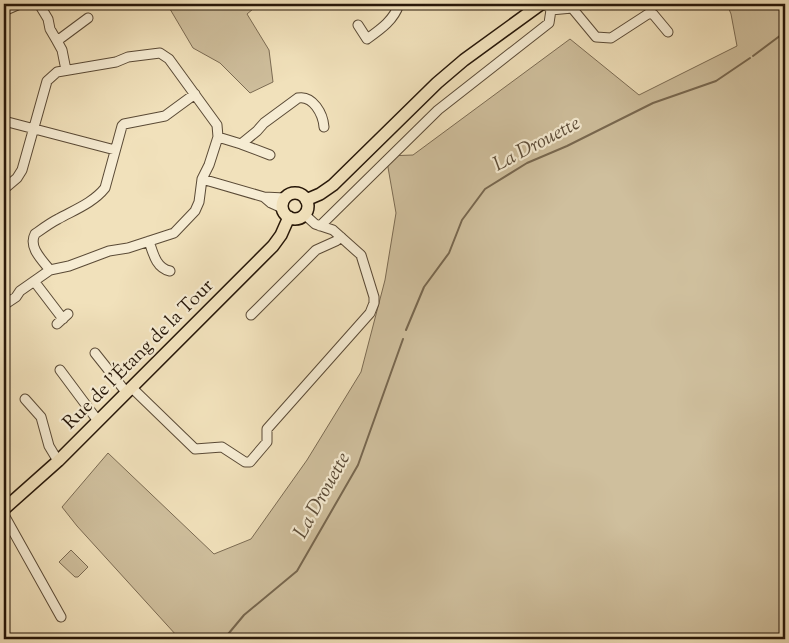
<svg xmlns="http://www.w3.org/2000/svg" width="789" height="643" viewBox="0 0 789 643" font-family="'Sorts Mill Goudy',serif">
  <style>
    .green { fill: #cfbf9d; stroke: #7b6b53 }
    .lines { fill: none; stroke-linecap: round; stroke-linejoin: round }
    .stream { stroke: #77674f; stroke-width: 2 }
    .minor-casing { stroke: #5a4a36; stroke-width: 11 }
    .major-casing { stroke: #271709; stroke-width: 14 }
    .minor { stroke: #f6ecd3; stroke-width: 9 }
    .major { stroke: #f1e1bb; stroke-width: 11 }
    .labels { text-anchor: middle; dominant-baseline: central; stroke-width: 4.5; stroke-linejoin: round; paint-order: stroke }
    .street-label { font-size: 19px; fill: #271709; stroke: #f6ecd3 }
    .water-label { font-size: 20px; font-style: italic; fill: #5c4c38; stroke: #f6ecd3 }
  </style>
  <rect width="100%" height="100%" fill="#f1e1bb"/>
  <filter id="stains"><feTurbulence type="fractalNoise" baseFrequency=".004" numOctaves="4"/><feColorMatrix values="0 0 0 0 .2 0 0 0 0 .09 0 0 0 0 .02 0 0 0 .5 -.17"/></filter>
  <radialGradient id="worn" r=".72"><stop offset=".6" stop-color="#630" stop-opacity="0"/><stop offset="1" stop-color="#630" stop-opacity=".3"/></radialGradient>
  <path class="green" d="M167,4H259L247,14L269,50L273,82L250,93L220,63L193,48Z
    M727,4H785V639H177V636L77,526L62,507L108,453L214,554L251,539L307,460L361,372L385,280L396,213L386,156L413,155L570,39L639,95L737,46L731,14Z
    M71,550L88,567L78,577H75L59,562Z"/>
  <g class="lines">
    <path class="stream" d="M753,56L785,32
      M406,330L424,287L449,253L462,220L485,189L527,163L567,146L653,103L716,81L750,58
      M224,639L244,615L297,571L358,465L403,339"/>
    <g class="minor-casing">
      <path id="minor" d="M39,4L48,19L50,29L57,41
        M572,8L596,37L611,38L648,14H653L668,32
        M551,10L572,8L577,4
        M4,11L20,4
        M358,25L367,39C381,29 394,20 399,4
        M66,70L62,50L57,41L88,18
        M4,121L115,150
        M218,137L241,144L257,131L264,123L298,98C313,95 323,114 324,127
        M241,144L270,155
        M202,179L264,197L285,198
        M4,189L17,178L22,170L47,81L57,72L116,62L128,57L160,53L169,59L217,125L218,137L209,165L202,179L199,202L195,211L174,233L128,248L109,251L69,266L50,270L20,291L16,297L4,305
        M264,197L271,203L282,208
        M320,226L438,110L549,23L551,10L546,4
        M149,241C153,253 156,268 170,271
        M50,270C42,260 28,247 35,234C42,229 50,223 58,219C74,210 93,203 105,188L122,126L124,124L165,116L195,94
        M34,281L63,319
        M251,315L316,250L336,241L341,237
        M57,324L68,314
        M95,353L126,392
        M60,370L98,421
        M131,387L195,449L222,447L245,462H250L267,442V429L370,313L374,303V297L361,255L333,230L315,224L304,214
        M25,399L41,417L49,446L58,461
        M4,515L61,617"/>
    </g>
    <g class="major-casing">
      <path id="major" d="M282 206a13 13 0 1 1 26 0a13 13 0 1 1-26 0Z
        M306,200L320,194L333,185L437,83L464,60L541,4
        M4,509L58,461L273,246L281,235L289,217"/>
    </g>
    <use href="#minor" class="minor"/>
    <use href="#major" class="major"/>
  </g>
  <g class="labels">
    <g class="street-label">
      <text transform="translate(139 355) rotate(-45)">Rue de l'Étang de la Tour</text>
    </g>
    <g class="water-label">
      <text transform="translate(537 145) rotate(-28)">La Drouette</text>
      <text transform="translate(323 496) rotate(-61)">La Drouette</text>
    </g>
  </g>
  <rect width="789" height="643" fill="none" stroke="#f1e1bb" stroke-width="20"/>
  <rect x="5" y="5" width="779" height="633" fill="none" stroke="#271709" stroke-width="2.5"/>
  <rect x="10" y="10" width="769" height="623" fill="none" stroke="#271709"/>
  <rect width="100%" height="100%" filter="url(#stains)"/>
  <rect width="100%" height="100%" fill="url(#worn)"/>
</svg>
